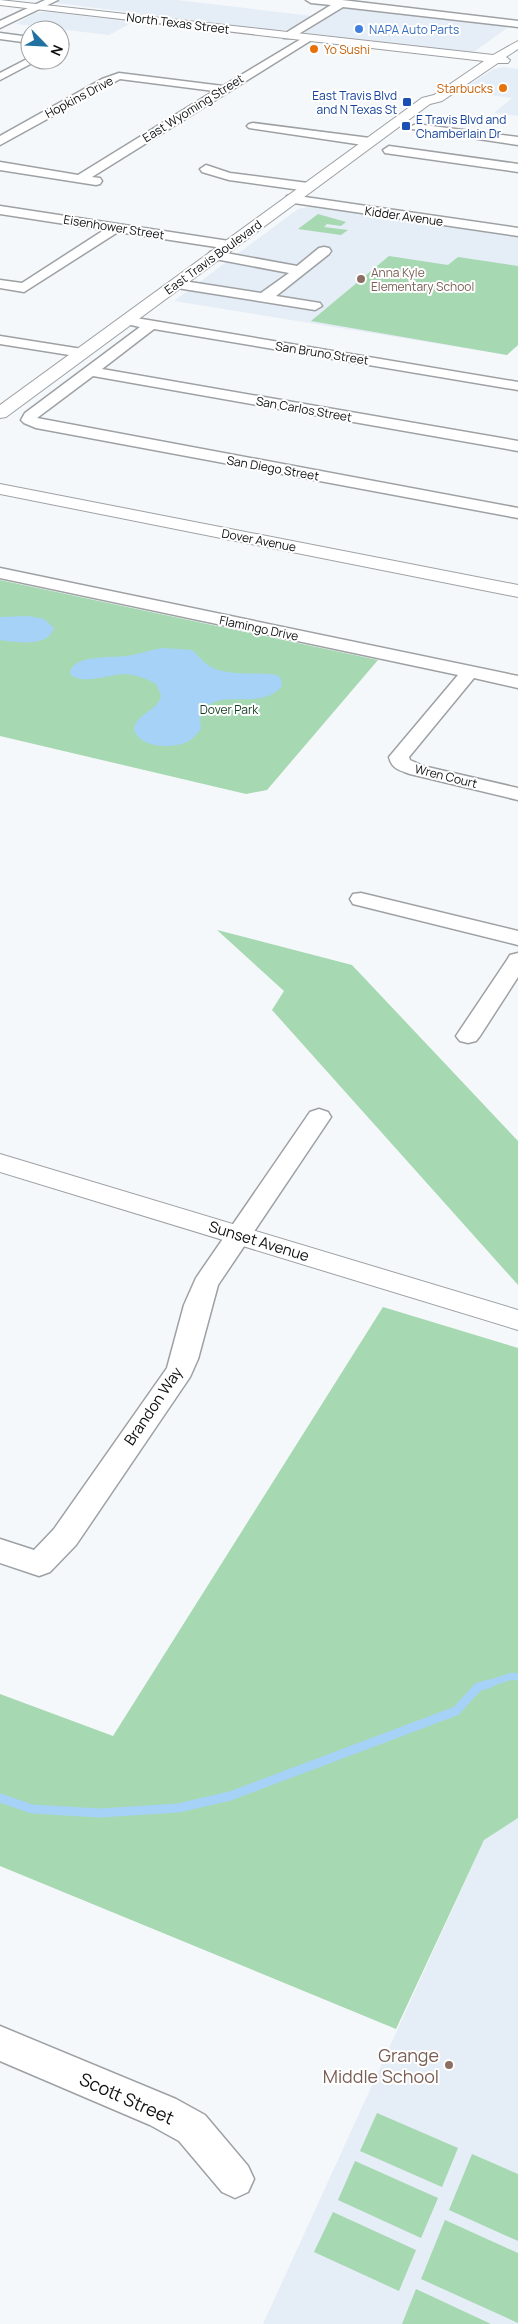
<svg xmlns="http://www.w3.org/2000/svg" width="518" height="2324" viewBox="0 0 518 2324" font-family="Manrope,sans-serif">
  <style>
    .built { fill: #e5edf6 }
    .green { fill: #a6d8b1 }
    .water { fill: #a7d2f7 }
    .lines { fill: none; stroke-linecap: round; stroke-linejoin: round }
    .stream-far1 { stroke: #a7d2f7; stroke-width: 7 }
    .stream { stroke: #a7d2f7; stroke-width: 9 }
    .street-casing { stroke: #9ea1a4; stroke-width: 3 }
    .secondary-casing { stroke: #9ea1a4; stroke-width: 2 }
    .street { fill: #fff; fill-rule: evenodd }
    .secondary { fill: #fff; fill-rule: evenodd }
    .shop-dot { fill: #3f7fe0; stroke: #fff; stroke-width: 2 }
    .food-dot { fill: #e8710a; stroke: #fff; stroke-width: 2 }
    .transit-dot { fill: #1a4fb4; stroke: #fff; stroke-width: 2 }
    .education-dot { fill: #8d6e63; stroke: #fff; stroke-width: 2 }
    .labels { text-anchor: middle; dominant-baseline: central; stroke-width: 4; stroke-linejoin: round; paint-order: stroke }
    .far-street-label { font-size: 12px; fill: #0e0f10; stroke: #fff }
    .far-shop-label { font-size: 12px; fill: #366cbe; stroke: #fff; text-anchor: start }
    .far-food-label { font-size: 12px; fill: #c56008; stroke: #fff; text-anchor: start }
    .far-transit-label { font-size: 12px; fill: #164399; stroke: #fff; text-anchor: end }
    .far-education-label { font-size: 12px; fill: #785e54; stroke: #fff; text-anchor: start }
    .far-park-label { font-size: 12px; fill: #133d20; stroke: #fff }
    .street-label { font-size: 15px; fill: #0e0f10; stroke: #fff }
    .near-education-label { font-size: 18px; fill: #785e54; stroke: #fff; text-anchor: end }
    .near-street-label { font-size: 18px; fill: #0e0f10; stroke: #fff }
  </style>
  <rect width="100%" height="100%" fill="#f5f8fb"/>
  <path class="built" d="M61,0H177L312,16L291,29L279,31L56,3Z
    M347,6L508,25L510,26L475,51L469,52L305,33L307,29Z
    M43,12H48L133,22L109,35L16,24L35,13Z
    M504,67L518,69V116L494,113L512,98L459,91L494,69Z
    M312,206L518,237V345L507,355L174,301L298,209Z
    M518,1818V2324H263L484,1840Z"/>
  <path class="green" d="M318,214L346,222L341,226L327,224L324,227L348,230L341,235L298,229Z
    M389,256L448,265L458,257L518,266V345L507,355L311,321Z
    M0,580L378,660L267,790L246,794L0,736Z
    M217,930L352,965L518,1141V1285L272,1010L284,991Z
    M383,1307L518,1348V1818L484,1840L396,2029L0,1866V1694L113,1736Z
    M377,2113L458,2148L442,2187L360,2151Z
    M472,2154L518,2174V2241L449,2210Z
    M355,2161L438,2198L421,2238L338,2200Z
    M333,2212L416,2250L399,2291L314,2252Z
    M445,2220L518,2253V2323L421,2279Z
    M416,2289L491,2324H402Z"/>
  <path class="water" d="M29,616L44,619L54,628C48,648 15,642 0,640V617Z
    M162,648L192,650C199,656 204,664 213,668C234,677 255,671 277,675L281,678L282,686C262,710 227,691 209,705C205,708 202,714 200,718L201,729C197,734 193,739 187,742C172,749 140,748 134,730C136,712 159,712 161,695L156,684C146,678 136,675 125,674C109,674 83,686 70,674C71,654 113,658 127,656C139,654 150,650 162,648Z"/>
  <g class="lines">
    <path class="stream-far1" d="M485,1685L512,1676L518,1677"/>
    <path class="stream" d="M0,1798L32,1809L100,1813L178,1808L230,1796L456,1711L478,1687L489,1684"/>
    <g class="street-casing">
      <path id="street" d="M45,0H58L0,28V21Z
        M306,0H342L518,21V27L343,7L292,38H284V34L331,5L311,3Z
        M0,33L30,37V43L0,39Z
        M306,36L311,39L310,41L92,177L100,178L102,181L100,184L96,185L0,170V162L78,175L214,91L120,79L0,145V136L102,79L119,73L223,86Z
        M63,41L68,44L60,49V42Z
        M29,58L30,60H38L0,80V73Z
        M253,123L370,138L376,142L370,146L249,128L247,126L249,124Z
        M416,124L518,137V145L412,129L410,127Z
        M389,146L518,164V172L385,153L383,150Z
        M206,165L230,173L308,183L314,187L308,191L229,180L202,172L200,169Z
        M291,195L518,228V236L287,202L285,199L287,196Z
        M0,206L229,241L236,245L229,249L118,232L24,292L0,288V280L22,283L104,230L0,214Z
        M324,247L329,248L331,251L329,254L276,296L320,303L322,306L315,310L177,288L170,284L177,280L261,293L289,273L210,258L208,255L210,252L215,251L297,266L319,248Z
        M136,318L518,382V390L154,329L102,369L518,441V451L93,376L37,418L518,508V518L36,428L24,423L21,420L25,413L140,327L131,325L129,322Z
        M0,336L82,349L89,353L82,357L0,344Z
        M0,568L518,676V688L474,678L409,757L410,760L423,766L518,788V800L410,774C399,770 392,769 389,757L458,675L0,578Z
        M361,893L518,931V945L353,904L350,899L353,894Z
        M518,953V977L480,1036L476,1041L468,1043L460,1041L456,1036L507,960L510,955Z
        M319,1109L328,1112L331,1117L218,1285L198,1359L190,1377L76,1545L50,1572L39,1576L0,1563V1539L34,1550L54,1529L167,1368L184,1305L196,1278L310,1112Z
        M0,2026L176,2099L205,2115L248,2166L254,2179L248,2192L235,2198L222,2192L179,2141L150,2125L0,2061Z"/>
    </g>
    <g class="secondary-casing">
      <path id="secondary" d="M0,0L493,55L518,41V49L506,57L510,60L508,63H498L442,101L430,104L6,417L0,418V405L422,98L434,95L484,61L0,5Z
        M0,484L518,585V597L0,494Z
        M0,1154L518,1310V1330L0,1172Z"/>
    </g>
    <use href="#street" class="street"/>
    <use href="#secondary" class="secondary"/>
  </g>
  <circle class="shop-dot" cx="359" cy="29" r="5"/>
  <g class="food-dot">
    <circle cx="314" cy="49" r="5"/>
    <circle cx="503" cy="88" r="5"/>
  </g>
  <g class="transit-dot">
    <rect x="402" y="97" width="10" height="10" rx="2.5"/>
    <rect x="401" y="121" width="10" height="10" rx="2.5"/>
  </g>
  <g class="education-dot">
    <circle cx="361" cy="279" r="5"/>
    <circle cx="449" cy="2065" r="5"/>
  </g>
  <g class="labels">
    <g class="far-street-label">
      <text transform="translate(178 23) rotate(7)">North Texas Street</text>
      <text transform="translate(79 97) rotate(-28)">Hopkins Drive</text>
      <text transform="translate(193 108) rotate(-32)">East Wyoming Street</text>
      <text transform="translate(404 216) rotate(8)">Kidder Avenue</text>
      <text transform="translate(114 227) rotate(9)">Eisenhower Street</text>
      <text transform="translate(213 257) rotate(-36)">East Travis Boulevard</text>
      <text transform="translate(322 353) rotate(9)">San Bruno Street</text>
      <text transform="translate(304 409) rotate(10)">San Carlos Street</text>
      <text transform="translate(273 468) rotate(10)">San Diego Street</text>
      <text transform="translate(259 540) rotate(11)">Dover Avenue</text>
      <text transform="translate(259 628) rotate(12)">Flamingo Drive</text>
      <text transform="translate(446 776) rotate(14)">Wren Court</text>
    </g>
    <g class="far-shop-label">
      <text x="369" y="29">NAPA Auto Parts</text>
    </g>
    <g class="far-food-label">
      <text x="324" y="49">Yo Sushi</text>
      <text x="493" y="88" text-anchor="end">Starbucks</text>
    </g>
    <g class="far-transit-label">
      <text x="397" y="95">East Travis Blvd<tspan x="397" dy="14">and N Texas St</tspan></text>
      <text x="416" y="119" text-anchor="start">E Travis Blvd and<tspan x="416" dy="14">Chamberlain Dr</tspan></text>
    </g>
    <g class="far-education-label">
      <text x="371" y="272">Anna Kyle<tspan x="371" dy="14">Elementary School</tspan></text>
    </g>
    <g class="far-park-label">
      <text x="229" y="709">Dover Park</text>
    </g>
    <g class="street-label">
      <text transform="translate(259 1241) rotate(17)">Sunset Avenue</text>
      <text transform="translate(153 1406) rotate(-56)">Brandon Way</text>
    </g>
    <g class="near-education-label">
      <text x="439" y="2055">Grange<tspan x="439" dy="21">Middle School</tspan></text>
    </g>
    <g class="near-street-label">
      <text transform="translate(127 2098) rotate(24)">Scott Street</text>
    </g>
  </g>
  <g transform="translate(45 45) rotate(114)"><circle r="24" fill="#ffffff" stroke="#9f9f9f"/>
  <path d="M0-4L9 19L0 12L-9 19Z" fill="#2171a3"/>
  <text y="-8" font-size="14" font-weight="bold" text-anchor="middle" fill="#0e0f10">N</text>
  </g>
</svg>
